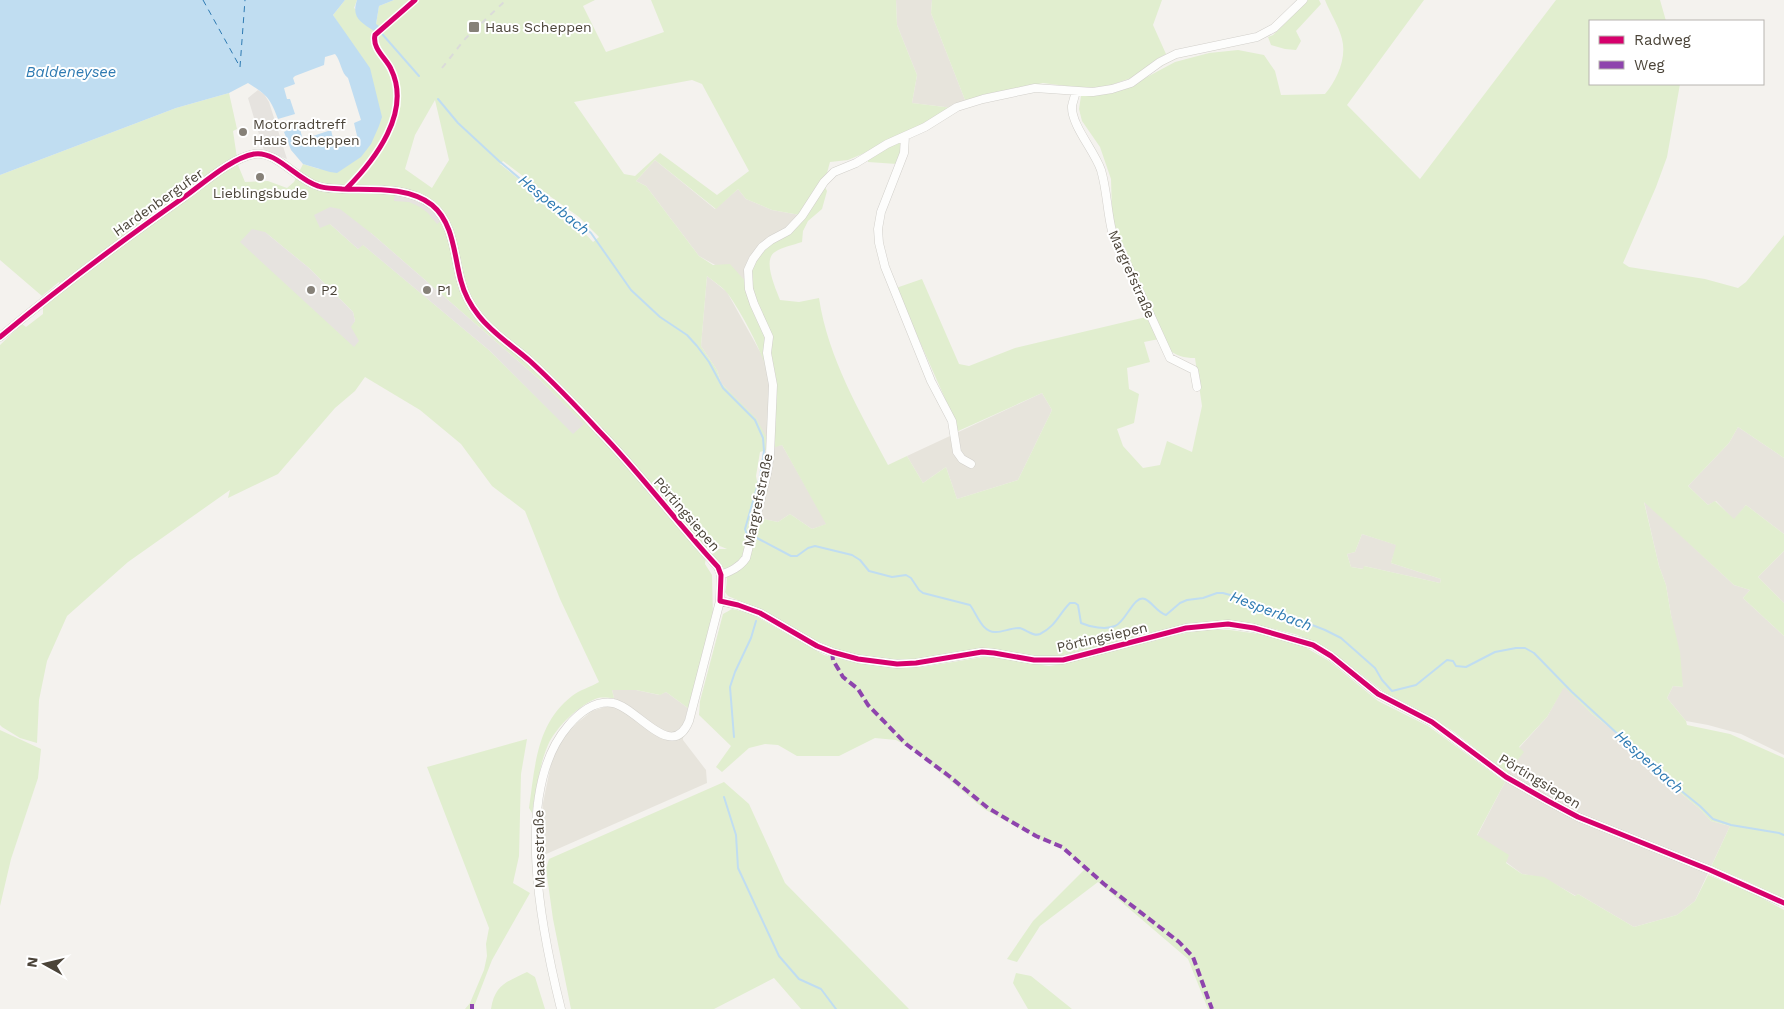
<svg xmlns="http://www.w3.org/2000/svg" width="1784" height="1009" viewBox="0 0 1784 1009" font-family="'Work Sans',sans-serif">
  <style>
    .residential { fill: #e7e4dc }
    .green { fill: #e1eecf; fill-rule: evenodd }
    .parking { fill: #e6e3df }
    .water { fill: #c0ddf1 }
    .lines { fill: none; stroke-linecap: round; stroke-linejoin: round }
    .stream { stroke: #c0ddf1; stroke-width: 2 }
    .ferry { stroke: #2e7ab2; stroke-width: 1; stroke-dasharray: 6 5; stroke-linecap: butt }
    .minor-casing { stroke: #d2d0cb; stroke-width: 9 }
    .minor { stroke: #fdfdfc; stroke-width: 8 }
    .rail { stroke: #dbdbda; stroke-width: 2; stroke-dasharray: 6 6; stroke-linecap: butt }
    .quiet { stroke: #8e44ad; stroke-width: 4; stroke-dasharray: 8 4; stroke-linecap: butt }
    .cycleway-casing { stroke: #fff; stroke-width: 8 }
    .cycleway { stroke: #d6006c; stroke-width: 5 }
    .poi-dot { fill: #868178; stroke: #fff; stroke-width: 2 }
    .labels { text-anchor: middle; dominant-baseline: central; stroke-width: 4; stroke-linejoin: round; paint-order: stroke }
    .poi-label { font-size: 14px; fill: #4b4439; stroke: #fff; text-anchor: start }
    .street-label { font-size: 14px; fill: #4b4439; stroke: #fff }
    .water-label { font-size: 15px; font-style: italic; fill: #2e7ab2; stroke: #fff }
  </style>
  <rect width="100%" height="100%" fill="#f4f2ee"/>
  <path class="residential" d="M896,0H932L931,13L965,100L953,108L912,103L917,75L897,25Z
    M655,160L715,209L738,189L746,199L772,210L800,215L746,282L699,256L646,186L636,181Z
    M707,276L727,292L763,357L771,386L767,439L737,400L721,383L717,370L701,346Z
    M1042,393L1052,410L1018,480L957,499L946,467L923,483L907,456Z
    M1738,427L1784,458V534L1746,505L1734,520L1716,501L1708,505L1688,486L1729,443Z
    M782,445L827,524L812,529L790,514L778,522L758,518L773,447Z
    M1644,501L1734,585L1750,590L1743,598L1784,636V755L1741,734L1708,725L1686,721L1667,698L1673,686L1683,687L1666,585L1659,566Z
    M1362,534L1397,545L1391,563L1441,579L1440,583L1364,566V569L1351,567L1347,554L1355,552Z
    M1784,551V603L1758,577Z
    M1564,686L1592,714L1613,730L1631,748L1652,765L1672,786L1700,809L1711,821L1730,826L1695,901L1677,915L1634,927L1578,894L1576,896L1544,878L1522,874L1506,862L1477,836L1505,782L1507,773L1523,752L1519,748L1547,717Z
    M612,690H636L659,695L666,692L688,708L683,726V740L706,770L707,783L544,855L540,829L543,803L551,764L559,743L577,723L592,711L605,707H613L614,698Z"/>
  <path class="green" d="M345,0H357L354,8L376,24L379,6L394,0H595L583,6L606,52L664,32L651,0H896L897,25L917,75L912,103L953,108L923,125L900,134L902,148L897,164L868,162L867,152L848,160L830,162L827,173L800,215L772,210L746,199L738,189L716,209L655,160L636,181L646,186L699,256L713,265L730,264L746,282L752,269L765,247L791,231L825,187L827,191L822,209L808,221L803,231L802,242C793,245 782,247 775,252C762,260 776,289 780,300L799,302L819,298C828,358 860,412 888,465L907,456L923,483L946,467L957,499L1018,480L1052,410L1042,393L956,432L955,421L896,288L922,279L959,364L969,366L1015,348L1146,317L1150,320L1159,339L1144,342L1150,362L1127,368L1129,389L1139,394L1134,423L1117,429L1123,446L1143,468L1160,465L1167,441L1192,452L1202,406L1195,358C1184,358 1176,356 1167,348L1116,233L1112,212L1111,179L1100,147L1082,121L1079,109L1081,96L1109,93L1134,84L1175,62L1209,53L1238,50L1264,55L1275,71L1281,95L1325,94C1337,80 1347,58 1342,39C1339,26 1330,13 1325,0H1424L1347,105L1420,179L1556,0H1660L1666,21H1590V84H1680L1667,157L1656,187L1623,263L1629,267L1705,279L1738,288L1746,282L1784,235V458L1738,427L1729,443L1688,486L1708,505L1715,501L1734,519L1746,505L1784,534V551L1758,577L1784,603V636L1743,598L1750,590L1734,585L1644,502L1659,566L1666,585L1671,615L1680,652L1683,687L1673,686L1667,698L1686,721L1687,725L1730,734L1784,758V899L1742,879L1711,867L1730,826L1711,821L1700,809L1672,786L1652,765L1631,748L1613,730L1592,714L1564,687L1547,717L1519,747L1524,752L1507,773L1453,731L1415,708L1384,692L1339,657L1317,643L1295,634L1257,625L1229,621L1204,622L1185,625L1060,656L1038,657L997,650L914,660L888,659L858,655L835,649L815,640L768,613L728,596L725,592C730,571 725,570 712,554L716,549H727L708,541L705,564L712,575L713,616L688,708L666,692L660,695L636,690H612L614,698C609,698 603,697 598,698C580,704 556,727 548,745C539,766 536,791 532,813L529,808C535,767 536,724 572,696C579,690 591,687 599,682L560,599L525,511L492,486L461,444L420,410L365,377L355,391L335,408L278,474L228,498L230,490L128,562L67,616L47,661L39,700L37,743L20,738L2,727L0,725V345L22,324L26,327L43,314V307L64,290L59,282L42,296L0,260V175L176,108L229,93L237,129L233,131L238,165L245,182L268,181L287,188L294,182L303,164L319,169L371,144L340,26L333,15ZM692,80L702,84L749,171L717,195L660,153L635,176L624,174L574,102ZM435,100L449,160L432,188L405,169L415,135ZM503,161L540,189L579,217L599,237L593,242L580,228L500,164ZM330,224L371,233L540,380L583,424L573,433L490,351L362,244L358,249ZM265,232L309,268L353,312L355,321L350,327ZM707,276C714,282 723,287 728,294C742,313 775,372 769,393L767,438L756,418L721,383L717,370L701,346ZM782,445L826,524L812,529L790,514L778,522L758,518L759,492L756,476L760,452ZM1362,534L1396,545L1391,563L1441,579L1440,583L1364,566L1363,569L1351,567L1347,554L1355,552Z
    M932,0H1162L1153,25L1166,54L1157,59L1137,76L1105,87L1082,88L1043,83L965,100L931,13Z
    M1308,0H1319L1321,4L1296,31L1301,41L1296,50L1285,49L1271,45L1268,37L1273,35Z
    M732,609L750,613L824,655L857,663L896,668L922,667L990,656L1035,664L1049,666L1062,664L1177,635L1204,629L1230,630L1266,635L1303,646L1329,661L1378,701L1428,726L1505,782L1477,835L1509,855L1506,863L1522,874L1544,877L1575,896L1578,894L1634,927L1677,915L1695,901L1708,875L1756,895L1784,910V1009H1208L1188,959L1098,882L1040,926L1017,962L1007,959L1033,921L1084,870L1067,852L1056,845L1041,840L984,809L911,748L896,740L875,738L839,756H797L778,745L765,744L749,748L722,772L716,767L731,746L699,715L700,701L723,614Z
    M0,730L41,749L38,778L11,859L0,906Z
    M527,739L521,774L519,856L513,883L530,893L492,960L473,1009H465L470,1003L484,970L487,956L486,944L489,928L427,767Z
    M724,782L749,804L785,883L909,1009H801L774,978L714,1009H571L553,919L546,869L549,859Z
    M527,972L535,977L545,1009H491C495,984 507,982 527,972Z
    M1016,973L1031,976L1072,1009H1028L1013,983Z"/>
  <path class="parking" d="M258,90L264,94L269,102L287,159L264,151L248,98Z
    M395,192L417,195L444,219L437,224L428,213L420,207L409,202L394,201Z
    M330,207L340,209L371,233L540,380L584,424L573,434L490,351L363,245L358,249L330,224L320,228L314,215Z
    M252,229L265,232L309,268L353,312L355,321L351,327L359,341L354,347L240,242Z"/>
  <path class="water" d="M0,0H345L333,15L370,68L382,117L379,126L371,144L361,157L337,173L330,172L303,164L291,150L284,132L299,124L302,137L298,139L300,145L306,143V140L313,138V136L331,130L334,142L341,147L358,140L354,123L361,120L348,78C341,73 341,61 335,54L325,57L324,65L295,76L293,78L295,84L284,88L287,99H290L295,114L278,119C270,98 267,95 248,83L229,93L176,108L0,175Z
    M357,0H394L379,6L376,24L379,26L374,31C361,22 351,18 357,0Z"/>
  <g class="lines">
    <path class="stream" d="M376,27L419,76
      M438,99L458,123L499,161L537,193L577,221L591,233L631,290L660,317L687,335L697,346L709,362L723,388L755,420L763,438L764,451L760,477L745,529L746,532L748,534
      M755,537L791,556H797L808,548L815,546L852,555L860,560L869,571L892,577L906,575L911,578L919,590L923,593L970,605C977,614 982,633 996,632C1003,632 1011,628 1019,628C1026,629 1033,637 1040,634C1057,625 1058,615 1070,603H1075L1078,605L1081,623C1090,627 1106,630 1115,626C1126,622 1134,594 1145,599C1153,603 1157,612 1166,615L1180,603L1187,600L1203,598L1217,593H1223L1248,600L1325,630L1341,638L1375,668L1382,680L1392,691L1416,685L1447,660L1453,661L1456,666L1466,667L1495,652L1516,648H1525L1534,653L1572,692L1633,748L1654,764L1674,785L1700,806L1713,819L1731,825L1779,833L1784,835
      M734,737L730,687L735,672L751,638L756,621
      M724,797L736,835L738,868L779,956L799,979L821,989L836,1009"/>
    <path class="ferry" d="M203,0L240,67
      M240,67L245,0"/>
    <g class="minor-casing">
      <path id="minor" d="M1076,91C1075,96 1073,101 1072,106C1071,125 1094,150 1101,170C1107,190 1107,211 1112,231L1170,358L1194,370L1197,387
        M905,136L904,153L881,212L878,229L879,243L885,267L931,381L952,421L957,452L962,459L971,464
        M0,337C60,287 123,240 187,195C205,182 232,158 254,154C276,150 297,180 318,186C326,189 334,188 342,189C371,190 408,186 432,205C454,223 454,256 461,281C464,293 471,306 479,316C493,334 513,346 530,361C554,383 577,407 599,431C641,474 677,523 718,567L721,575L720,601L738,605L760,613L817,646L832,652L858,659L897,664L916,663L982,652L994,653L1034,660H1063L1186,628L1228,624L1254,628L1313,645L1331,656L1378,694L1432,722L1506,777L1548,801L1578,817L1710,870L1784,903
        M721,575C731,571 740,567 746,558L767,474L770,454L773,385L767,353L769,337L754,304L749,289L748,270L753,259L762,247L771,240L788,231L802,216L824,182L834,172L856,163L887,144L925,127L957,107L983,99L1035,88L1093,92L1112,89L1131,83L1160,62L1176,54L1257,37L1274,28L1303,0
        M561,1009C542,933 512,791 568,726C579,713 594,700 613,703C637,707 672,763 689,721L720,601"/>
    </g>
    <use href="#minor" class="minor"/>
    <path class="rail" d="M442,68L465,39L506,0"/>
    <path class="quiet" d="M832,652L833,660L843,677L858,689L868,705L906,744L949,776L988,808L1036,836L1062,847L1104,884L1179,942L1193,957L1212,1009
      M472,1004V1009"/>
    <g class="cycleway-casing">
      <path id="cycleway" d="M346,189C375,160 412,112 391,69C386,58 372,49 375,35L415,0
        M0,337C60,287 123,240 187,195C205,182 232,158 254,154C276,150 297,180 318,186C326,189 334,188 342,189C371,190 408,186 432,205C454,223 454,256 461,281C464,293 471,306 479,316C493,334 513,346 530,361C554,383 577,407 599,431C641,474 677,523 718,567L721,575L720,601L738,605L760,613L817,646L832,652L858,659L897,664L916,663L982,652L994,653L1034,660H1063L1186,628L1228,624L1254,628L1313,645L1331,656L1378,694L1432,722L1506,777L1548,801L1578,817L1710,870L1784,903"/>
    </g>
    <use href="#cycleway" class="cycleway"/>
  </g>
  <g class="poi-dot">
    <rect x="468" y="21" width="12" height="12" rx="2.5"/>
    <circle cx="243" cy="132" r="5"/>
    <circle cx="260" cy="177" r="5"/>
    <circle cx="311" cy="290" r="5"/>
    <circle cx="427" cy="290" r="5"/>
  </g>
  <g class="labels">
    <g class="poi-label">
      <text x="485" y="27">Haus Scheppen</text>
      <text x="253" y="124">Motorradtreff<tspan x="253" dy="16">Haus Scheppen</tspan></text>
      <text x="260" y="193" text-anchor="middle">Lieblingsbude</text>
      <text x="321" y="290">P2</text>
      <text x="437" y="290">P1</text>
    </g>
    <g class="street-label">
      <text transform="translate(158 202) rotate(-35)">Hardenbergufer</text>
      <text transform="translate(1132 274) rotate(66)">Margrefstraße</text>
      <text transform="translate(758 500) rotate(-78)">Margrefstraße</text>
      <text transform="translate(687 514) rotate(49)">Pörtingsiepen</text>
      <text transform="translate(1102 637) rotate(-13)">Pörtingsiepen</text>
      <text transform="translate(1540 781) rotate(31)">Pörtingsiepen</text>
      <text transform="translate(539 849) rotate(-91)">Maasstraße</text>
    </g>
    <g class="water-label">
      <text x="71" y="72">Baldeneysee</text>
      <text transform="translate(554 205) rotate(39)">Hesperbach</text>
      <text transform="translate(1271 611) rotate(21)">Hesperbach</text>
      <text transform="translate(1649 762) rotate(42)">Hesperbach</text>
    </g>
  </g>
  <rect x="1589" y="20" width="175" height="65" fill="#ffffff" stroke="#b7b4b0"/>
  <rect x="1599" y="36" width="25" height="8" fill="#d6006c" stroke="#b7b4b0"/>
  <text x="1634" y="45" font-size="15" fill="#4b4439">Radweg</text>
  <rect x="1599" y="61" width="25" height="8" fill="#8e44ad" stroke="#b7b4b0"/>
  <text x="1634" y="70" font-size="15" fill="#4b4439">Weg</text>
  <g transform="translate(45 964) rotate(278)" stroke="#ffffff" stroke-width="4" paint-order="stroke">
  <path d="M0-4L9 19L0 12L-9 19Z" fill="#4b4439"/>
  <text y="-8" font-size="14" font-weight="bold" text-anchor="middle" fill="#4b4439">N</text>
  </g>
</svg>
